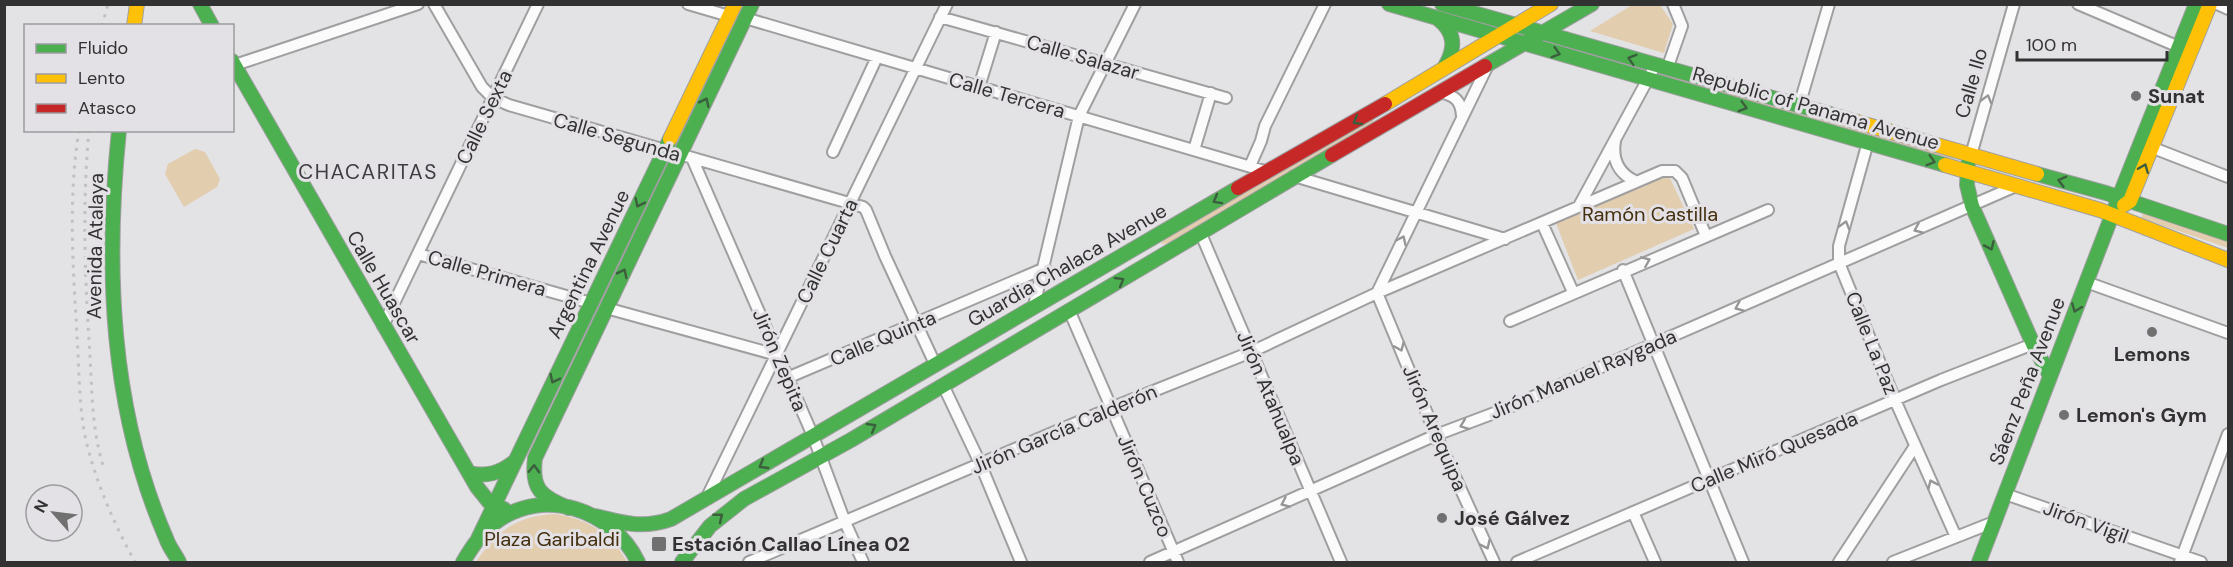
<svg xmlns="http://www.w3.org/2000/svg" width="2233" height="567" viewBox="0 0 2233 567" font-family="'DM Sans',sans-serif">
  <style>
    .green { fill: #e2cdaf }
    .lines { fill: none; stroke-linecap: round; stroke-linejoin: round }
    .street-casing { stroke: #9f9fa0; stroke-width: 14 }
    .fast-casing { stroke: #9f9fa0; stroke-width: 16 }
    .slow-casing { stroke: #9f9fa0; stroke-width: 16 }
    .jam-casing { stroke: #9f9fa0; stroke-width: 16 }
    .street { stroke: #fbfbfb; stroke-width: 10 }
    .fast { stroke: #4caf50; stroke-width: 14 }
    .slow { stroke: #ffc107; stroke-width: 14 }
    .jam { stroke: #c62828; stroke-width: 14 }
    .rail { stroke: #c1c1c1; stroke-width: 3; stroke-dasharray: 3 6; stroke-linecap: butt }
    .oneway { stroke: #3b5e3d }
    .oneway2 { stroke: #969697 }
    .poi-dot { fill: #707071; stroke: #e3e1e5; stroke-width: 2 }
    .labels { text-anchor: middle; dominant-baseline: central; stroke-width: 6; stroke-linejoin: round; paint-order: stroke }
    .street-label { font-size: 20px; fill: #323233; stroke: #e3e1e5 }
    .poi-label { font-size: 20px; font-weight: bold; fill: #323233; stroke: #e3e1e5; text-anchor: start }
    .park-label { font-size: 20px; fill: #44300f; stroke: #e3e1e5 }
    .neighbourhood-label { font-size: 21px; letter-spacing: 1.5px; fill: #3e3c40; stroke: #e3e1e5 }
  </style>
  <rect width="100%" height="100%" fill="#e3e2e4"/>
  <path class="green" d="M1632,5H1660L1673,24L1664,53L1590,31Z
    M1668,71L1955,154L1953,159L1666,78Z
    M1375,118L1371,125L1170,243L1161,244L1165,238Z
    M195,149L205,152L220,179L217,187L184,207L165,174L168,164Z
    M1667,172L1694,229L1578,280L1556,223Z
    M2144,211L2228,235V248L2141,218Z
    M555,514C587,519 612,533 627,562H476C497,531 516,516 555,514Z"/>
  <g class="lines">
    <g class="street-casing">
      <path id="street" d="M434,4L482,87L493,98L509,105L863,207L866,210L885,256L935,364
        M688,4L729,16
        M2078,4L2179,47
        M2217,4L2228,9
        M940,17L1226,98
        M745,18L1268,172
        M235,65L418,4
        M1667,69L1682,26L1673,4
        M979,87L996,32
        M1440,92C1455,96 1461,100 1462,116
        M1799,106L1829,4
        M1615,141C1612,159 1618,173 1635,181
        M1868,142L1839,246V263L1895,400L1956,537
        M2148,146L2228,177
        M1194,150L1211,93
        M833,152L877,57
        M1971,155L2014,4
        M692,158L813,436L845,522L863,562
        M1250,166L1261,141L1265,126L1325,4
        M1294,176L1505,239
        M1579,206L1655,66
        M1542,223L1573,292
        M1201,234L1341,562
        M418,254L591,303
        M1623,270L1743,562
        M2086,282L2228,333
        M1377,293L1436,435L1494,562
        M1377,293L1487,67
        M1034,306L1079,116L1135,4
        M606,308L777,355
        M1069,310L1178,562
        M1510,321L1768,210
        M383,326L538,4
        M787,378L1045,268
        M943,385L980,463L1021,562
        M2005,494L2201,562
        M708,495L947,4
        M1633,512L1655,562
        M749,562L1111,408L1251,352L1377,293L1662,171H1675L1682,178L1706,236
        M1150,562L1436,435L1505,409L2016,186
        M1517,562L1941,380L2033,344
        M1839,562L1915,446
        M1893,562L1994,522
        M2180,562L2228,434"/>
    </g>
    <g class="fast-casing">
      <path id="fast" d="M200,4L212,26
        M1389,4L1945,165
        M1442,4L1833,115
        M1437,18C1456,32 1456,49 1444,68
        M232,61L477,487L489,502L504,509
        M1485,66L1592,4
        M119,130C105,267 110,409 166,538C169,547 175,554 179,562
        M1968,164L1967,185L1972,206L2033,344L2050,376
        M2037,174L2106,193L2228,234
        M469,473C487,477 500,473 514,462
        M569,508C541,497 531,489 535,458L752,4
        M595,516C622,523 644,529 671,519L1238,188
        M477,541L670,139
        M463,562C472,547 481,533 496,522C544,486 613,510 638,562
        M682,562L710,526L744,499L851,440L1332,155
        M1979,562L2119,197L2196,4"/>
    </g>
    <g class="slow-casing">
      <path id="slow" d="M134,26L137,4
        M1385,104L1551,4
        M1833,115L2037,174
        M670,139L735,4
        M1945,165L2100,210L2228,260
        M2124,205L2130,201L2210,4"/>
    </g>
    <g class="jam-casing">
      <path id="jam" d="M1332,155L1485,66
        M1238,188L1385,104"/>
    </g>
    <use href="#street" class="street"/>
    <use href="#fast" class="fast"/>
    <use href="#slow" class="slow"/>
    <use href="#jam" class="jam"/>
    <path class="rail" d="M102,26L108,4
      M79,130C68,198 73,268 77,335C79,367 79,400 84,431C93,476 113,522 135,562
      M89,130C82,206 85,281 90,356C92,392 92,430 103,465"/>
  </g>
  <defs><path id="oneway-chevron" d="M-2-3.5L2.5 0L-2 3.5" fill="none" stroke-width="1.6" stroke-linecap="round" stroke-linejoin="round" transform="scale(1.5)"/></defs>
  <g class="oneway">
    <use href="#oneway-chevron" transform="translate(1556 53) rotate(17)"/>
    <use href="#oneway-chevron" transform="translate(1632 59) rotate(-163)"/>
    <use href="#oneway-chevron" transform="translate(705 102) rotate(-64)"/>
    <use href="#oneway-chevron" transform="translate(1743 107) rotate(16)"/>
    <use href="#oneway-chevron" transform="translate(1357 121) rotate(150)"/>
    <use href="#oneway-chevron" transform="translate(1931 161) rotate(17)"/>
    <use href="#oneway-chevron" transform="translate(2144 168) rotate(-68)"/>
    <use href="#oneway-chevron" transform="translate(2062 181) rotate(-165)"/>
    <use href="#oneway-chevron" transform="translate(1217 200) rotate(151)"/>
    <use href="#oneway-chevron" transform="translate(639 203) rotate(116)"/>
    <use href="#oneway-chevron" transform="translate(1990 246) rotate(66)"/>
    <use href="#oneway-chevron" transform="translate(623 273) rotate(-64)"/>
    <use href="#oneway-chevron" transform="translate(1120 281) rotate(-30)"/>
    <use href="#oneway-chevron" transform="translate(2076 308) rotate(111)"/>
    <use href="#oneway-chevron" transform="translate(554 379) rotate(116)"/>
    <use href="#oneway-chevron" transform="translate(872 427) rotate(-30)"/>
    <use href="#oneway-chevron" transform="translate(763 465) rotate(150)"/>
    <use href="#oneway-chevron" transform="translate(534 469) rotate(-88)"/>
    <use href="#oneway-chevron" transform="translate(719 517) rotate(-39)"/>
  </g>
  <g class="oneway2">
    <use href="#oneway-chevron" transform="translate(1987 99) rotate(-74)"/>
    <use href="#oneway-chevron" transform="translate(1845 225) rotate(-74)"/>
    <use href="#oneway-chevron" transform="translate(1918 229) rotate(157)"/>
    <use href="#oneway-chevron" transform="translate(1402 240) rotate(-65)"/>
    <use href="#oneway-chevron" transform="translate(1646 261) rotate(-23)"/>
    <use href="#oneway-chevron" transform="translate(1739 307) rotate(156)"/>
    <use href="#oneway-chevron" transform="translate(1400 347) rotate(67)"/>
    <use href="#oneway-chevron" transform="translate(1464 425) rotate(159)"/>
    <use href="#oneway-chevron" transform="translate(1932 484) rotate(-114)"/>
    <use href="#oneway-chevron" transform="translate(1285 503) rotate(156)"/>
    <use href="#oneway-chevron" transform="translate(1486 545) rotate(65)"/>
  </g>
  <g class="poi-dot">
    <circle cx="2136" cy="96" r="6"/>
    <circle cx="2152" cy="332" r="6"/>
    <circle cx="2064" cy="415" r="6"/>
    <circle cx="1442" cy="518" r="6"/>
    <rect x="651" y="536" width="16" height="16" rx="3"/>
  </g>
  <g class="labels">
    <g class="street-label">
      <text transform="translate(1083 57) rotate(16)">Calle Salazar</text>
      <text transform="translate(1971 83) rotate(-74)">Calle Ilo</text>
      <text transform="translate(1007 95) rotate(16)">Calle Tercera</text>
      <text transform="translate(1816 108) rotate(16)">Republic of Panama Avenue</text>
      <text transform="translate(484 117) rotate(-64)">Calle Sexta</text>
      <text transform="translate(617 137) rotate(16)">Calle Segunda</text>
      <text transform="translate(95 246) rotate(-89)">Avenida Atalaya</text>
      <text transform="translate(827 251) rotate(-64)">Calle Cuarta</text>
      <text transform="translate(588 264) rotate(-64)">Argentina Avenue</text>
      <text transform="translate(1067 265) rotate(-30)">Guardia Chalaca Avenue</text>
      <text transform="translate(487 273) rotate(16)">Calle Primera</text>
      <text transform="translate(384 287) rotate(60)">Calle Huascar</text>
      <text transform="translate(883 338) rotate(-23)">Calle Quinta</text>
      <text transform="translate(1872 343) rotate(68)">Calle La Paz</text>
      <text transform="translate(780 360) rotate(67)">Jirón Zepita</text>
      <text transform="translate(1583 374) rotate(-23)">Jirón Manuel Raygada</text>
      <text transform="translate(2027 381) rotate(-69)">Sáenz Peña Avenue</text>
      <text transform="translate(1271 398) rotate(67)">Jirón Atahualpa</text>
      <text transform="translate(1435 428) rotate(67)">Jirón Arequipa</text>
      <text transform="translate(1064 429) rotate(-23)">Jirón García Calderón</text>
      <text transform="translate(1774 452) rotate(-23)">Calle Miró Quesada</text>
      <text transform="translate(1145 486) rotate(67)">Jirón Cuzco</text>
      <text transform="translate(2086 522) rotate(20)">Jirón Vigil</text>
    </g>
    <g class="poi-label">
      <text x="2148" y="96">Sunat</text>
      <text x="2152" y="354" text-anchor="middle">Lemons</text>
      <text x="2076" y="415">Lemon's Gym</text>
      <text x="1454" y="518">José Gálvez</text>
      <text x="672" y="544">Estación Callao Línea 02</text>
    </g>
    <g class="park-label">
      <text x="1650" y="214">Ramón Castilla</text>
      <text x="552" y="539">Plaza Garibaldi</text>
    </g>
    <g class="neighbourhood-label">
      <text x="368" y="172">CHACARITAS</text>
    </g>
  </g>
  <rect width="2233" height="567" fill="none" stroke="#323233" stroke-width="12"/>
  <rect x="24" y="24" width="210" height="108" fill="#e3e1e5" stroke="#9c9b9e" stroke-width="1.5"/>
  <rect x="36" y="44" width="30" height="9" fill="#4caf50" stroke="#9c9b9e" stroke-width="1.5"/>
  <text x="78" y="54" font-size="18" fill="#323233">Fluido</text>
  <rect x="36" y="74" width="30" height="9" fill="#ffc107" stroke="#9c9b9e" stroke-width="1.5"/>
  <text x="78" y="84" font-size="18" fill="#323233">Lento</text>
  <rect x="36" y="104" width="30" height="9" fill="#c62828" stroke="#9c9b9e" stroke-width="1.5"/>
  <text x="78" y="114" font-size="18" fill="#323233">Atasco</text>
  <g transform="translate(54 513) rotate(298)"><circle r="28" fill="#e3e1e5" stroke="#9c9b9e" stroke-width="1.5"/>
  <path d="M0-4.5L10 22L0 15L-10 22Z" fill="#707071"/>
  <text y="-9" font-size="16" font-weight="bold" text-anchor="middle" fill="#323233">N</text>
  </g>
  <path d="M2017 51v9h150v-9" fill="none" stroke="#323233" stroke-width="3"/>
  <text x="2026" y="51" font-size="18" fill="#323233" stroke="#e3e1e5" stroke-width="4.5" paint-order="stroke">100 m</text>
</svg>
